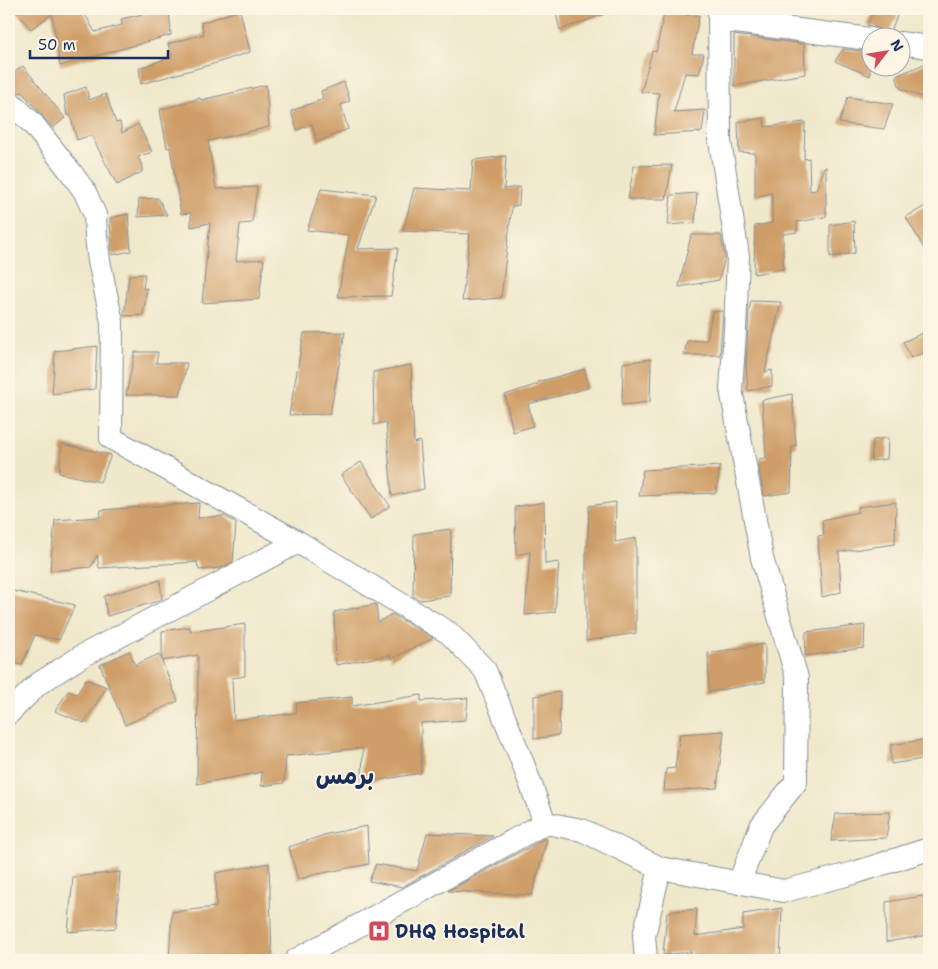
<svg xmlns="http://www.w3.org/2000/svg" width="938" height="969" viewBox="0 0 938 969" font-family="'Shantell Sans','Playpen Sans Arabic',sans-serif">
  <style>
    .building { fill: #cf9e67 }
    .lines { fill: none; stroke-linecap: round; stroke-linejoin: round }
    .minor-casing { stroke: #858c94; stroke-width: 24 }
    .minor { stroke: #fff; stroke-width: 22 }
    .labels { text-anchor: middle; dominant-baseline: central; stroke-width: 4; stroke-linejoin: round; paint-order: stroke }
    .poi-label { font-size: 19px; font-weight: bold; fill: #1b2f5e; stroke: #fcf5e5; text-anchor: start }
    .district-label { font-size: 24px; font-weight: bold; fill: #1b2f5e; stroke: #fcf5e5 }
  </style>
  <rect width="100%" height="100%" fill="#fcf5e5"/>
  <filter id="ink" filterUnits="userSpaceOnUse"><feTurbulence type="fractalNoise" baseFrequency=".02" numOctaves="2"/><feDisplacementMap in="SourceGraphic" scale="10" xChannelSelector="R" yChannelSelector="G"/><feConvolveMatrix kernelMatrix="1 2 1 2 8 2 1 2 1" color-interpolation-filters="sRGB"/></filter>
  <filter id="wash" filterUnits="userSpaceOnUse"><feTurbulence type="fractalNoise" baseFrequency=".0096" numOctaves="4" result="noise"/><feDisplacementMap in="SourceGraphic" scale="20" xChannelSelector="R" yChannelSelector="G"/><feGaussianBlur stdDeviation="1.12" result="paint"/><feColorMatrix in="noise" values="0 0 0 0 0 0 0 0 0 0 0 0 0 0 0 0 0 1.4 0 .05"/><feComposite in="paint" operator="in"/></filter>
  <g filter="url(#wash)">
    <rect width="100%" height="100%" fill="#efe8cb"/>
    <g id="blocks">
      <path class="building" d="M14,9H82L95,32L122,25L121,19L147,13V9H169L171,35L60,66L52,14L31,29Z
        M555,9H613V11L560,30Z
        M665,9H687L686,15H699L692,54H704L699,74L685,73L674,112L705,110L702,132L654,135L659,93L641,92L652,51L656,52Z
        M874,9H900L889,35L882,33L878,28L867,25Z
        M240,10L250,52L213,64L141,84L139,68L172,57L168,44L204,34L201,23Z
        M734,35L804,44L805,74L734,86Z
        M843,49L870,52V76L835,61Z
        M929,62V100L900,88L896,76Z
        M23,66L65,118L53,128L22,92L20,93L13,88H9V76Z
        M344,82L350,101L341,105L348,129L317,142L312,124L297,130L291,111L323,99L321,91Z
        M266,85L269,127L208,141L216,189L257,187L252,223L240,224L236,261L264,259L259,299L202,303L210,223L191,227V213L181,214L170,147L167,148L160,110L200,98L201,100Z
        M86,87L89,100L106,94L116,123L120,122L122,133L138,124L152,152L138,157L142,166V172L117,185L91,135L77,140L70,114L67,116L64,95Z
        M848,97L893,104L884,129L839,123Z
        M764,118L765,127L805,122L804,159L809,158L810,191L816,190L824,167H826V217L797,222V232L783,234V269L754,274L755,226L772,223V193L755,197V153L739,152L738,122Z
        M506,156L504,189L520,187L519,205L512,206L501,298L462,301L470,234L403,231L414,188L471,191L473,160Z
        M672,165L666,199H628L634,166Z
        M321,189L376,195L358,249L398,248L391,296L338,297L349,235L307,230Z
        M697,193L695,223L668,225L671,195Z
        M158,198L167,215L138,217L139,199Z
        M929,204V257L906,217Z
        M128,214L131,251L112,255L110,218Z
        M854,221L855,253L830,257V225Z
        M691,235H721L725,257L719,280L679,287Z
        M145,274L143,289L147,288L143,315L124,316L129,275Z
        M751,301L781,302L765,372L772,370V386L748,391L746,363L749,311Z
        M723,311L720,355H684L687,341L707,340L712,312Z
        M929,330V350L911,358L903,342Z
        M345,332L330,414L289,415L304,333Z
        M97,346L95,389L52,394L55,351Z
        M135,352H158L156,363H187L180,395H126Z
        M651,359L650,402L622,405L623,363Z
        M411,365L414,443L420,441L424,489L392,496L386,422L374,425L373,372Z
        M585,369L588,388L528,404L533,426L513,432L505,395L538,384V382Z
        M792,394L796,446L792,447L791,492L764,496L759,469V459L766,458L762,400Z
        M888,438L887,459L871,461L873,440Z
        M62,444L111,455L100,482L59,473Z
        M361,462L390,506L371,519L341,475Z
        M720,466L716,493L639,496L643,470Z
        M544,502L545,564L559,562L555,612L525,615L530,552L516,555L515,507Z
        M616,502L615,542L636,538V633L586,641V546H588L589,506Z
        M896,502L895,544L839,552L841,592L822,597L818,536L824,535L822,520L858,512V507Z
        M199,503L198,518L224,516L236,523L233,562L220,568L199,570L197,562L99,568L97,555L91,567L50,571L55,520L100,517L101,510Z
        M451,529L450,596L420,600L413,596L414,534Z
        M160,580L162,599L155,602L107,616L104,596Z
        M9,590L75,605L59,640L35,635L22,665L9,662Z
        M376,604L378,622L392,614L433,638L391,659L390,655L336,665L334,612Z
        M245,624V676L232,678L234,720L296,713L297,703L352,697V706L421,695V701L468,698L466,720L421,723V773L362,783L363,748L286,756L284,783L261,786L262,772L197,784L198,655L162,661L178,701L125,725L100,665L129,651L135,665L159,654L162,660V631L190,627V632Z
        M865,625L864,648L805,656L806,632Z
        M765,644V682L709,692L708,653Z
        M86,679L107,687L84,723L55,711L68,691L77,694Z
        M560,692L559,735L534,739V696Z
        M724,731L717,788L664,791L666,769L675,768L680,734Z
        M929,739V758L891,764V745Z
        M890,812L886,838L831,841L836,814Z
        M367,826L369,864L313,875L298,880L289,847L327,834Z
        M427,833L493,836L402,887L369,881L376,864L417,871Z
        M544,839H547L532,895L448,891Z
        M269,863L272,957L257,960H169L172,912L216,907V873Z
        M120,872L116,928L68,932L73,877Z
        M929,895V935L886,942V902Z
        M782,908L780,960H690L691,952L663,955L667,912L697,909L695,936L743,929V914Z"/>
    </g>
  </g>
  <g filter="url(#ink)">
    <use href="#blocks" fill-opacity="0" stroke="#858c94" stroke-width="1"/>
    <g class="lines">
      <g class="minor-casing">
        <path id="minor" d="M719,9L720,141L738,256L735,331L731,389L762,558L797,678L796,782L761,826L739,883
          M719,20L870,39
          M900,43L929,47
          M9,101L33,124L70,171L85,192L95,215L96,237L99,261L112,322L111,438L298,542L449,633L485,670L522,761L545,823L582,830L660,868L644,936L646,960
          M9,713L38,684L82,656L298,542
          M660,868L784,891L854,873L929,849
          M296,960L545,823"/>
      </g>
      <use href="#minor" class="minor"/>
    </g>
  </g>
  <defs>
    <g id="hospital-square" transform="scale(1.125)"><rect x="-9" y="-9" width="18" height="18" rx="4" fill="#d1495b" stroke="#fcf5e5"/><path d="M-5-5h3v3.5h4V-5h3V5h-3V1.5h-4V5h-3Z" fill="#fff"/></g>
  </defs>
  <g fill-rule="evenodd">
    <use href="#hospital-square" x="379" y="931"/>
  </g>
  <g class="labels">
    <g class="poi-label">
      <text x="395" y="931">DHQ Hospital</text>
    </g>
    <g class="district-label">
      <text x="345" y="776">برمس</text>
    </g>
  </g>
  <rect width="938" height="969" fill="none" stroke="#fcf5e5" stroke-width="30"/>
  <g transform="translate(886 52) rotate(59)"><circle r="24" fill="#fcf5e5" stroke="#a2a6af"/>
  <path d="M0-4L9 19L0 12L-9 19Z" fill="#d1495b"/>
  <text y="-8" font-size="14" font-weight="bold" text-anchor="middle" fill="#1b2f5e">N</text>
  </g>
  <path d="M30 50v8h138v-8" fill="none" stroke="#1b2f5e" stroke-width="2.5"/>
  <text x="38" y="50" font-size="15" fill="#1b2f5e" stroke="#fcf5e5" stroke-width="4" paint-order="stroke">50 m</text>
</svg>
